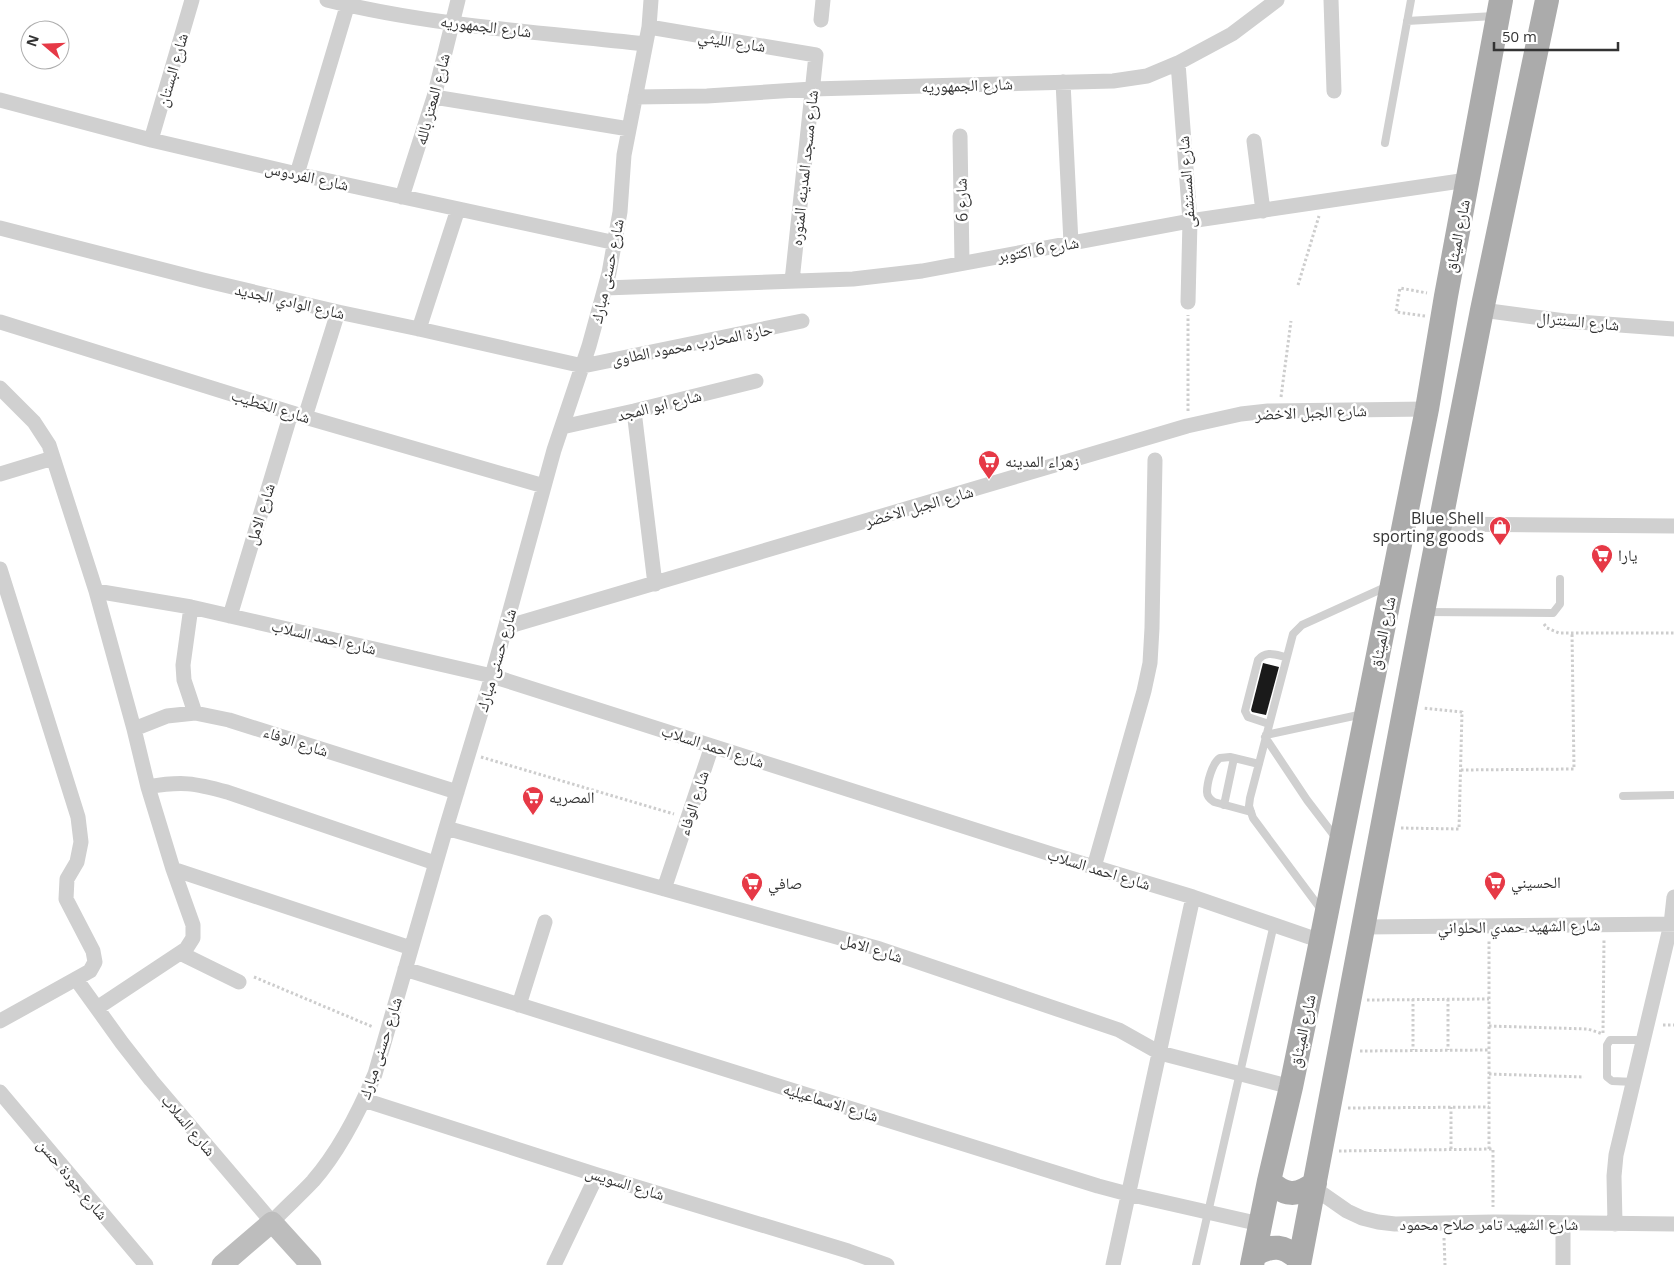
<svg xmlns="http://www.w3.org/2000/svg" width="1674" height="1265" viewBox="0 0 1674 1265" font-family="'Open Sans','Noto Naskh Arabic',sans-serif">
  <style>
    .building { fill: #1a1a1a }
    .lines { fill: none; stroke-linecap: round; stroke-linejoin: round }
    .path { stroke: #cdcdcd; stroke-width: 3; stroke-dasharray: 2.5 2.5; stroke-linecap: butt }
    .lane { stroke: #d0d0d0; stroke-width: 8 }
    .street { stroke: #d0d0d0; stroke-width: 15 }
    .secondary { stroke: #bdbdbd; stroke-width: 21 }
    .primary { stroke: #ababab; stroke-width: 24 }
    .labels { text-anchor: middle; dominant-baseline: central; stroke-width: 5; stroke-linejoin: round; paint-order: stroke }
    .street-label { font-size: 16px; fill: #333; stroke: #fff }
    .poi-label { font-size: 16px; fill: #333; stroke: #fff; text-anchor: start }
  </style>
  <rect width="100%" height="100%" fill="#fff"/>
  <path class="building" d="M1263,663L1279,667L1266,715L1252,712L1251,710Z"/>
  <g class="lines">
    <path class="path" d="M1298,285L1319,216
      M1425,316L1396,312L1400,288L1427,293
      M1281,397L1291,321
      M1188,411V315
      M1544,624L1547,628L1559,633H1674
      M481,757L674,814
      M1461,770L1574,769L1572,633
      M1401,828L1459,829L1462,712L1423,708
      M254,977L373,1027
      M1413,999V1050
      M1448,999V1050
      M1367,1000L1489,999
      M1663,1025H1674
      M1489,1026L1588,1029L1603,1034
      M1603,1033L1604,939
      M1360,1051L1489,1050
      M1489,1074L1584,1077
      M1348,1108L1489,1107
      M1451,1149V1107
      M1489,1149V940
      M1339,1151L1493,1149V1207
      M1444,1238L1445,1265"/>
    <path class="lane" d="M1407,21L1494,16
      M1385,143L1411,0
      M1425,612L1553,613L1560,604V579
      M1269,724L1248,717L1245,711L1258,660C1266,650 1276,655 1286,657
      M1266,735L1363,714
      M1265,737L1307,800L1336,838
      M1623,796L1674,795
      M1224,805L1234,758
      M1251,812L1214,802C1211,800 1207,797 1207,792C1207,783 1212,763 1220,758L1230,757L1259,764
      M1323,912L1253,818L1249,806L1250,798L1293,634L1302,625L1388,586
      M1634,1082L1612,1081L1607,1077V1045L1610,1040H1644
      M1196,1265L1274,924"/>
    <path class="street" d="M327,0C431,26 539,32 645,44
      M1331,0L1334,91
      M821,20L823,0
      M649,27L816,55L792,281
      M1178,63L1190,221L1188,302
      M1063,82L1071,243
      M434,97L629,129
      M635,97L707,96L812,89L1113,81L1147,76L1178,63L1232,34L1277,0
      M0,100L151,140L297,174L616,243
      M960,136L962,263
      M151,140L192,0
      M1254,141L1263,211
      M297,174L349,0
      M402,197L434,97L458,0
      M0,228L203,280L338,312L419,329L583,366L802,321
      M605,288L853,279L922,271L1190,221L1467,180
      M1482,310L1565,321L1674,329
      M0,322L305,417L544,486
      M419,329L458,209
      M0,388L34,422L49,445L96,591L134,729L148,787L173,869L193,925V938L186,949L97,1008
      M634,411L655,584
      M305,417L338,312
      M562,427L634,411L756,381
      M0,474L53,458
      M1440,524L1674,526
      M0,569L78,817L81,842L77,862L67,879L66,899L93,951L95,962L90,971L0,1021
      M96,591L191,607L492,676L1054,855L1193,897L1321,941
      M191,607L183,665L184,680L195,713
      M230,616L291,413
      M506,627L1187,426L1241,414L1268,411L1427,409
      M134,729L167,716L195,713L229,720L457,792
      M148,787C182,781 194,783 227,792L435,863
      M446,828L880,949L1119,1030L1160,1053L1291,1087
      M1094,867L1144,691L1150,663L1152,628L1155,460
      M173,869L411,948
      M664,889L712,746
      M1364,927L1674,924
      M180,953L239,982
      M405,969L1098,1186L1128,1194L1260,1224
      M76,979L122,1043L151,1080L272,1222C285,1208 300,1195 313,1181C340,1150 359,1112 375,1074L446,828L492,676L554,450L589,346L609,273L620,212L624,155L649,27L651,0
      M519,1005L545,922
      M0,1092L146,1265
      M364,1100L597,1175L848,1251L887,1265
      M1314,1188L1347,1211L1362,1218L1378,1222L1395,1224L1493,1222L1674,1224
      M1563,1223V1265
      M1615,1224L1614,1176L1616,1155L1671,924L1674,897
      M554,1265L597,1175
      M1113,1265L1193,897"/>
    <path class="secondary" d="M222,1265L272,1222L311,1265"/>
    <path class="primary" d="M1269,1181C1285,1196 1297,1197 1315,1183
      M1254,1255C1273,1244 1284,1245 1300,1260
      M1252,1265L1269,1181L1291,1087L1321,941L1427,409L1446,296L1501,0
      M1299,1265L1423,612L1482,310L1547,0"/>
  </g>
  <defs>
    <g id="supermarket-pin" transform="scale(1.125)"><path d="M0 17L-7.5 6A9.5 9.5 0 1 1 7.5 6Z" fill="#e63946" stroke="#fff"/><path d="M-6-5.5h2.5l.6 2H6L4.5 2H-2.5L-4.4-4H-6ZM-1.5 3.2a1.3 1.3 0 1 0 .1 0ZM3 3.2a1.3 1.3 0 1 0 .1 0Z" fill="#fff"/></g>
    <g id="shop-pin" transform="scale(1.125)"><path d="M0 17L-7.5 6A9.5 9.5 0 1 1 7.5 6Z" fill="#e63946" stroke="#fff"/><path d="M-5-2.5h2.3a2.7 3.5 0 0 1 5.4 0H5L5.5 6h-11ZM-1.5-2.5h3a1.5 2.3 0 0 0-3 0Z" fill="#fff"/></g>
  </defs>
  <g fill-rule="evenodd">
    <use href="#supermarket-pin" x="989" y="461"/>
    <use href="#shop-pin" x="1500" y="527"/>
    <use href="#supermarket-pin" x="1602" y="555"/>
    <use href="#supermarket-pin" x="533" y="797"/>
    <use href="#supermarket-pin" x="1495" y="882"/>
    <use href="#supermarket-pin" x="752" y="883"/>
  </g>
  <g class="labels">
    <g class="street-label">
      <text transform="translate(486 26) rotate(7)">شارع الجمهوريه</text>
      <text transform="translate(732 41) rotate(9)">شارع الليثي</text>
      <text transform="translate(172 70) rotate(-74)">شارع البستان</text>
      <text transform="translate(967 85) rotate(-2)">شارع الجمهوريه</text>
      <text transform="translate(432 99) rotate(-75)">شارع المعتز بالله</text>
      <text transform="translate(804 168) rotate(-84)">شارع مسجد المدينه المنوره</text>
      <text transform="translate(307 176) rotate(12)">شارع الفردوس</text>
      <text transform="translate(1186 182) rotate(-94)">شارع المستشفى</text>
      <text transform="translate(961 200) rotate(-91)">شارع 6</text>
      <text transform="translate(1457 236) rotate(-79)">شارع الميثاق</text>
      <text transform="translate(1038 249) rotate(-10)">شارع 6 اكتوبر</text>
      <text transform="translate(607 271) rotate(-78)">شارع حسنى مبارك</text>
      <text transform="translate(290 301) rotate(13)">شارع الوادي الجديد</text>
      <text transform="translate(1578 321) rotate(5)">شارع السنترال</text>
      <text transform="translate(692 344) rotate(-11)">حارة المحارب محمود الطاوى</text>
      <text transform="translate(659 405) rotate(-14)">شارع ابو المجد</text>
      <text transform="translate(271 406) rotate(17)">شارع الخطيب</text>
      <text transform="translate(1311 412) rotate(-2)">شارع الجبل الاخضر</text>
      <text transform="translate(919 506) rotate(-16)">شارع الجبل الاخضر</text>
      <text transform="translate(260 514) rotate(-73)">شارع الامل</text>
      <text transform="translate(1382 633) rotate(-78)">شارع الميثاق</text>
      <text transform="translate(324 637) rotate(13)">شارع احمد السلاب</text>
      <text transform="translate(496 660) rotate(-74)">شارع حسنى مبارك</text>
      <text transform="translate(296 741) rotate(18)">شارع الوفاء</text>
      <text transform="translate(713 746) rotate(18)">شارع احمد السلاب</text>
      <text transform="translate(693 803) rotate(-72)">شارع الوفاء</text>
      <text transform="translate(1099 869) rotate(17)">شارع احمد السلاب</text>
      <text transform="translate(1519 926) rotate(-1)">شارع الشهيد حمدي الحلواني</text>
      <text transform="translate(872 948) rotate(17)">شارع الامل</text>
      <text transform="translate(1302 1031) rotate(-78)">شارع الميثاق</text>
      <text transform="translate(380 1048) rotate(-72)">شارع حسنى مبارك</text>
      <text transform="translate(831 1102) rotate(17)">شارع الاسماعيليه</text>
      <text transform="translate(189 1125) rotate(50)">شارع السلاب</text>
      <text transform="translate(73 1179) rotate(50)">شارع جودة حسن</text>
      <text transform="translate(625 1183) rotate(17)">شارع السويس</text>
      <text x="1489" y="1224">شارع الشهيد تامر صلاح محمود</text>
    </g>
    <g class="poi-label">
      <text x="1005" y="461">زهراء المدينه</text>
      <text x="1484" y="518" text-anchor="end">Blue Shell<tspan x="1484" dy="18">sporting goods</tspan></text>
      <text x="1618" y="555">يارا</text>
      <text x="549" y="797">المصريه</text>
      <text x="1511" y="882">الحسيني</text>
      <text x="768" y="883">صافي</text>
    </g>
  </g>
  <g transform="translate(45 45) rotate(289)"><circle r="24" fill="#ffffff" stroke="#adadad"/>
  <path d="M0-4L9 19L0 12L-9 19Z" fill="#e63946"/>
  <text y="-8" font-size="14" font-weight="bold" text-anchor="middle" fill="#333333">N</text>
  </g>
  <path d="M1494 42v8h124v-8" fill="none" stroke="#333333" stroke-width="2.5"/>
  <text x="1502" y="42" font-size="15" fill="#333333" stroke="#ffffff" stroke-width="4" paint-order="stroke">50 m</text>
</svg>
